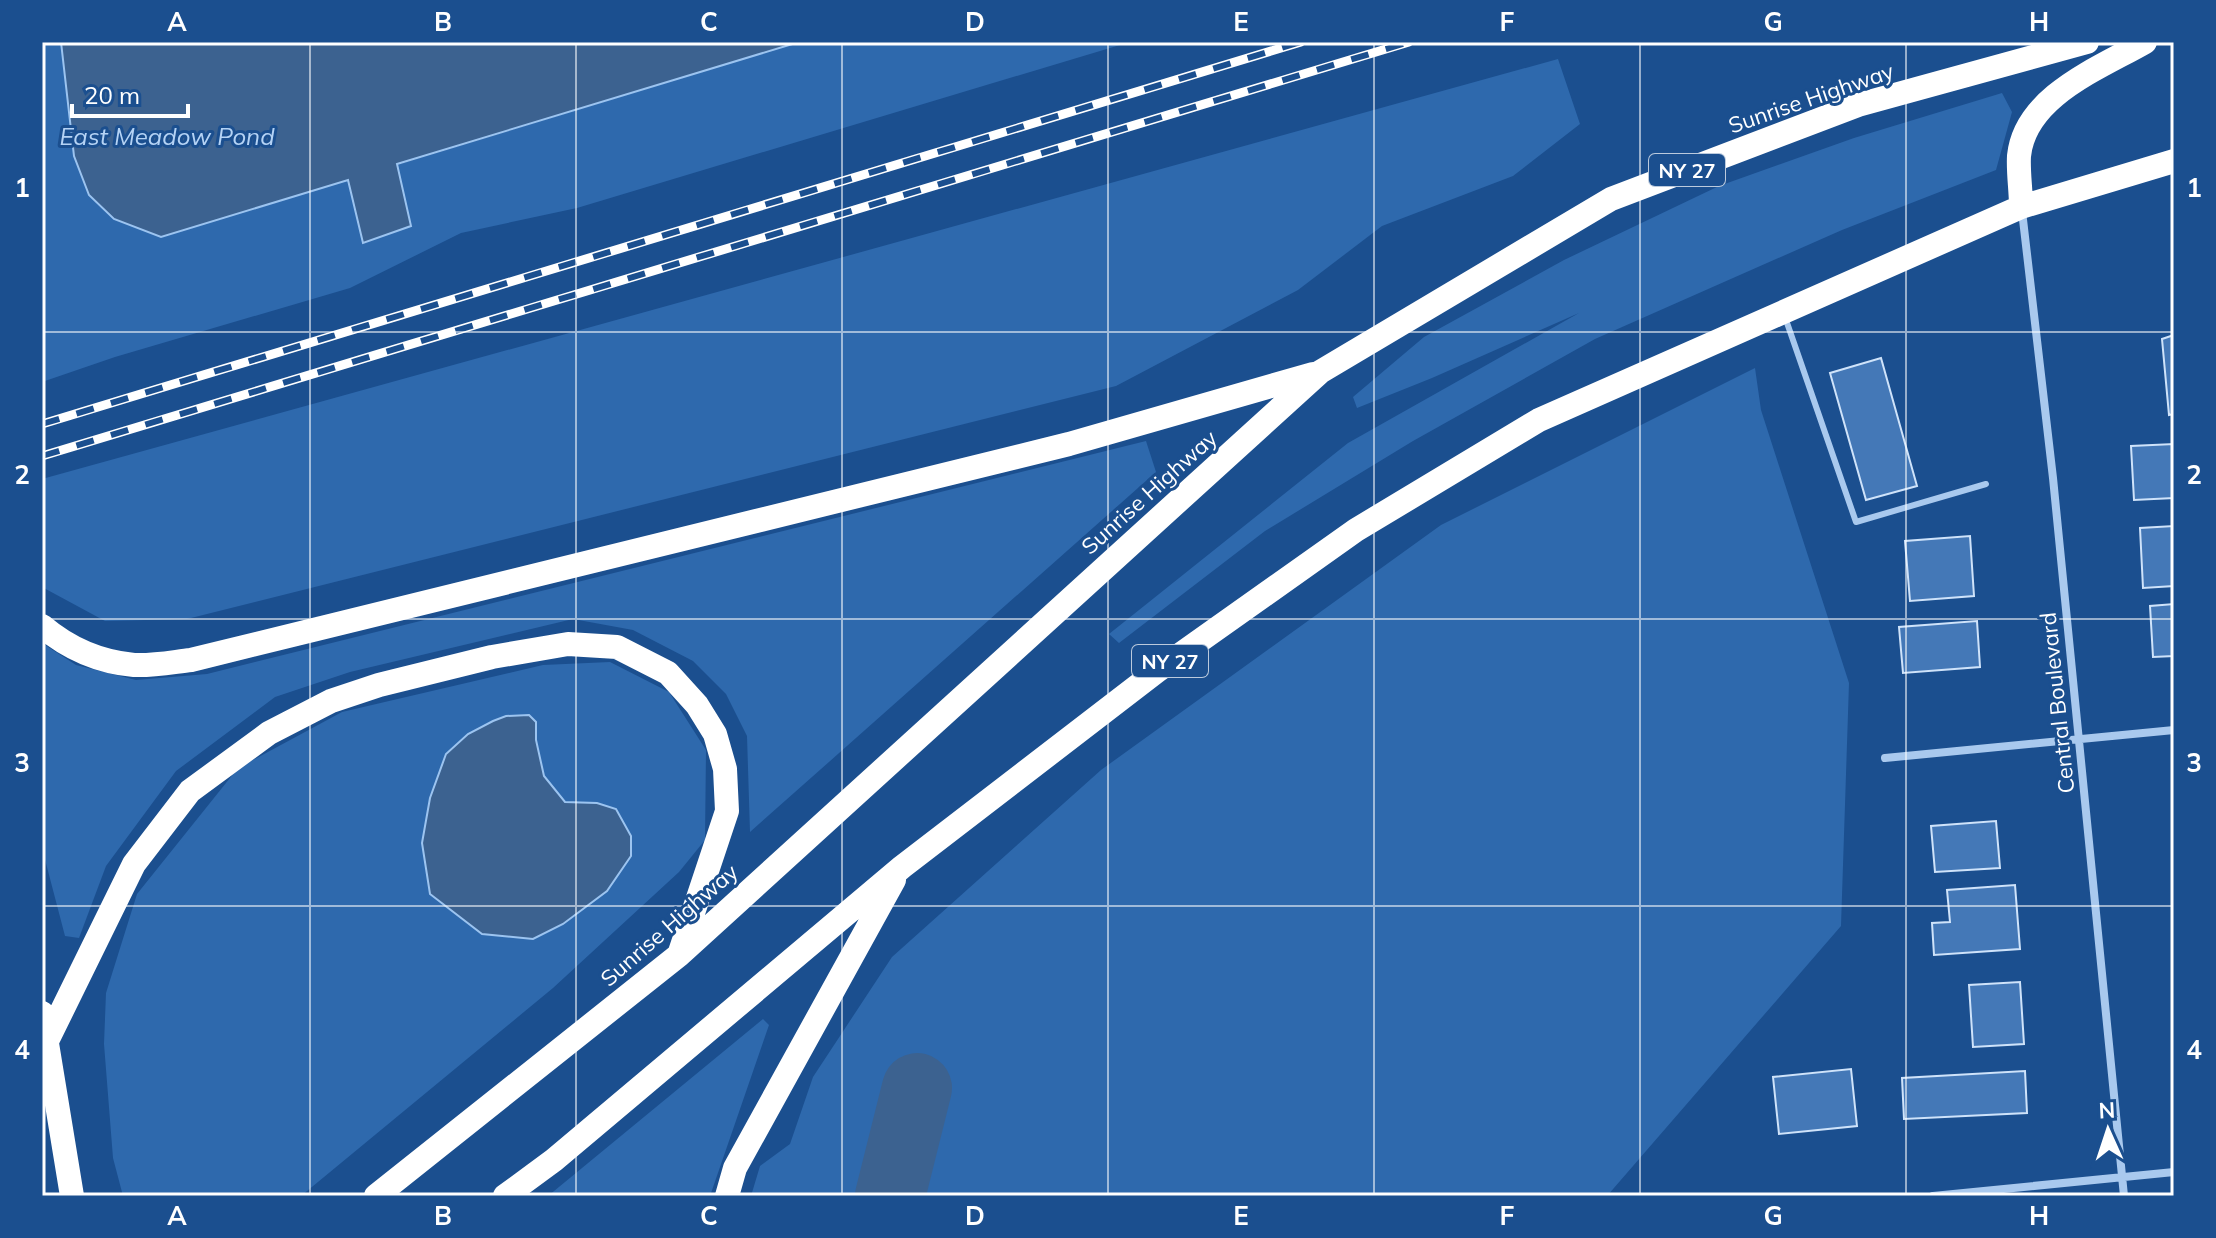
<svg xmlns="http://www.w3.org/2000/svg" width="2216" height="1238" font-family="Mulish,sans-serif">
	<rect width="100%" height="100%" fill="#1b4f8f"/>
	<path fill="#2e69ad" d="M42,42H61L74,157L162,237L349,180L364,243L411,226L397,165L799,42H1130L577,208L461,233L350,288L115,357L42,382Z
		M1558,59L1580,124L1513,176L1382,226L1298,290L1116,386L187,619L105,621L42,587V479Z
		M2002,93L2012,112L1996,170L1842,230L1595,339L1413,441L1265,531L1119,643L1109,634L1348,443L1579,313L1432,378L1357,408L1353,397L1424,337L1564,260L1719,186L1854,138Z
		M1755,368L1761,410L1849,683L1841,926L1607,1196H751L760,1166L790,1144L813,1077L892,957L1101,770L1441,525Z
		M1146,441L1156,472L750,832L747,736L726,694L693,661L633,630L573,619L350,672L275,697L176,771L106,866L79,938L65,936L42,848V643L76,665L136,680L207,674Z
		M610,662L669,692L706,750L705,840L679,872L553,988L301,1196H123L113,1158L104,1044L106,993L137,894L238,768L342,712L543,665Z
		M763,1019L769,1025L710,1196H548Z"/>
	<path fill="#3c6290" stroke="#9cc4f0" stroke-width="2" d="M61,42H799L397,164L411,226L363,243L348,180L161,237L114,219L89,195L74,156Z
		M529,715L536,722V740L544,776L565,802L597,803L616,809L631,836V856L607,891L563,924L533,939L482,934L430,894L422,843L430,798L446,754L468,734L493,721L506,716Z"/>
	<g fill="none" stroke-linecap="round" stroke-linejoin="round">
		<path stroke="#3c6290" stroke-width="70" d="M890,1196L917,1088"/>
	</g>
	<path fill="#4478b7" stroke="#cfe3fa" stroke-width="2" d="M2174,335V414L2169,415L2162,339Z
		M1881,358L1917,486L1866,500L1830,373Z
		M2174,444V498L2134,500L2131,446Z
		M2174,526V586L2143,588L2140,528Z
		M1970,536L1974,596L1910,601L1905,541Z
		M2174,604V656L2153,657L2150,606Z
		M1977,621L1980,667L1903,673L1899,627Z
		M1996,821L2000,868L1935,872L1931,826Z
		M2015,885L2020,949L1934,955L1932,923L1950,922L1947,890Z
		M2020,982L2024,1044L1973,1047L1969,985Z
		M1851,1069L1857,1126L1779,1134L1773,1077Z
		M2025,1071L2027,1113L1904,1119L1902,1078Z"/>
	<g fill="none" stroke-linecap="round" stroke-linejoin="round">
		<path stroke="#a9c9ee" stroke-width="6" d="M1785,317L1856,522L1986,484"/>
		<path stroke="#a9c9ee" stroke-width="8" d="M2022,211L2053,478L2124,1196
			M1885,758L2174,730
			M1933,1196L2174,1172"/>
		<path stroke="#fff" stroke-width="24" d="M2021,207C2021,190 2018,172 2019,156C2025,96 2100,68 2145,42
			M42,626C68,648 100,662 134,665C153,666 173,662 191,660L1069,444L1313,374
			M42,1013L72,1196
			M48,1039L134,864L190,791L269,733L331,701L379,685L492,657L568,644L617,647L668,673L697,705L715,734L725,769L727,811L680,952
			M376,1196L679,955L1320,372L1611,199L1858,105L2087,42
			M505,1196L554,1160L902,867L1157,671L1356,530L1539,420L2021,207L2174,161
			M727,1196L735,1168L894,880"/>
		<g stroke="#fff" stroke-width="9">
			<path id="rail" d="M42,424L1301,42
				M42,456L1409,42"/>
		</g>
		<use href="#rail" stroke="#1b4f8f" stroke-width="6" stroke-dasharray="18" stroke-linecap="butt"/>
	</g>
	<path fill="none" stroke="#fff" stroke-width="2" stroke-opacity="0.55" d="M310,42V1196M576,42V1196M842,42V1196M1108,42V1196M1374,42V1196M1640,42V1196M1906,42V1196M42,332H2174M42,619H2174M42,906H2174"/>
	<g text-anchor="middle" dominant-baseline="central" stroke-width="6" stroke-linejoin="round" paint-order="stroke">
		<g fill="#1b4f8f" stroke="#bbcadd" stroke-width="2">
			<rect x="1649" y="154" width="76" height="32" rx="6"/>
			<rect x="1132" y="645" width="76" height="32" rx="6"/>
		</g>
		<g font-size="20" font-weight="bold" fill="#fff">
			<text x="1687" y="170">NY 27</text>
			<text x="1170" y="661">NY 27</text>
		</g>
		<g font-size="22" fill="#fff" stroke="#1b4f8f">
			<text transform="translate(1811 98) rotate(-19)">Sunrise Highway</text>
			<text transform="translate(1149 492) rotate(-42)">Sunrise Highway</text>
			<text transform="translate(2057 703) rotate(-96)">Central Boulevard</text>
			<text transform="translate(669 925) rotate(-41)">Sunrise Highway</text>
		</g>
		<g font-size="24" font-style="italic" fill="#b5d3f5" stroke="#1b4f8f">
			<text x="167" y="136">East Meadow Pond</text>
		</g>
	</g>
	<rect width="2216" height="1238" fill="none" stroke="#1b4f8f" stroke-width="88"/>
	<g transform="translate(2108 1130) rotate(357)" stroke="#1b4f8f" stroke-width="6" paint-order="stroke">
	<path d="M0-6L14 30L0 20L-14 30Z" fill="#ffffff"/>
	<text y="-12" font-size="22" font-weight="bold" text-anchor="middle" fill="#ffffff">N</text>
	</g>
	<path d="M72 104v12h116v-12" fill="none" stroke="#ffffff" stroke-width="4"/>
	<text x="84" y="104" font-size="24" fill="#ffffff" stroke="#1b4f8f" stroke-width="6" paint-order="stroke">20 m</text>
	<rect x="44" y="44" width="2128" height="1150" fill="none" stroke="#fff" stroke-width="3"/>
	<g font-size="26" text-anchor="middle" font-weight="bold" fill="#fff">
		<text x="177" y="31">A</text>
		<text x="443" y="31">B</text>
		<text x="709" y="31">C</text>
		<text x="975" y="31">D</text>
		<text x="1241" y="31">E</text>
		<text x="1507" y="31">F</text>
		<text x="1773" y="31">G</text>
		<text x="2039" y="31">H</text>
		<text x="22" y="197">1</text>
		<text x="2194" y="197">1</text>
		<text x="22" y="484">2</text>
		<text x="2194" y="484">2</text>
		<text x="22" y="772">3</text>
		<text x="2194" y="772">3</text>
		<text x="22" y="1059">4</text>
		<text x="2194" y="1059">4</text>
		<text x="177" y="1225">A</text>
		<text x="443" y="1225">B</text>
		<text x="709" y="1225">C</text>
		<text x="975" y="1225">D</text>
		<text x="1241" y="1225">E</text>
		<text x="1507" y="1225">F</text>
		<text x="1773" y="1225">G</text>
		<text x="2039" y="1225">H</text>
	</g>
</svg>
